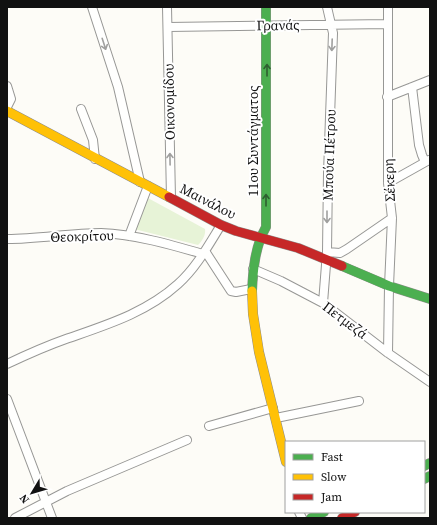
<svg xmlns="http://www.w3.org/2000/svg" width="437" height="525" font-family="'Source Serif 4',serif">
	<rect width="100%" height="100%" fill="#fdfcf7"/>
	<path fill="#e7f3d7" d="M146,197L205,229C206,235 202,241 198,245L134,229Z"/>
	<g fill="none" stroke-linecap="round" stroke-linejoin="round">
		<g stroke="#979795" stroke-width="10">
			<path id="street" d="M92,7L118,87L140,182
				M167,7L171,198
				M168,27L388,24
				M7,86L11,99L7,107
				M412,87L419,145L422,155L425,162
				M387,97L430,80
				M81,109L93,140L95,159
				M388,183L429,160
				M129,236L148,186
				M7,239C39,239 70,233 101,233C134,234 172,245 203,254
				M205,251L231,291L236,292L251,289
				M327,252L340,253L347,249L392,218
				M253,269L281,281L323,303L388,353L430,382
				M323,303L327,252L328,173L333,33L327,7
				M388,353L389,286L392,218L388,183V7
				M7,364C26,355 46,346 66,339C106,325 146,313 178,284C196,268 208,246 221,225
				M7,399L52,518
				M276,418L359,401
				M209,426L273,408
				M299,512L302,518
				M15,518L67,491L187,440"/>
		</g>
		<g stroke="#8e8d8b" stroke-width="10">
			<path id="fast" d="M342,266L389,286L430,299
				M252,291C253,270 255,246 266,227V7
				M424,466L430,463
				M424,479L430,476
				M311,518L324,512"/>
		</g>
		<g stroke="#8e8d8b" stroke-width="10">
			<path id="slow" d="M7,111L169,197
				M252,291L253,314L259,352L286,462"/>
		</g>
		<g stroke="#8e8d8b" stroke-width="10">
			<path id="jam" d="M169,197L221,225L236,231L298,248L342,266
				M342,518L355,512"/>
		</g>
		<use href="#street" stroke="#fffffe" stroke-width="8"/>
		<use href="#fast" stroke="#4caf50" stroke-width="9"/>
		<use href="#slow" stroke="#ffc107" stroke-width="9"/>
		<use href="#jam" stroke="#c62828" stroke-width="9"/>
	</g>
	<defs><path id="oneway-shaft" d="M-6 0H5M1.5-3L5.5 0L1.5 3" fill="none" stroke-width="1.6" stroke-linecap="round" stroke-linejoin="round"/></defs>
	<g stroke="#a0a09f">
		<use href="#oneway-shaft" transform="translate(104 44) rotate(72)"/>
		<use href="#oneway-shaft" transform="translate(332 45) rotate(92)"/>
		<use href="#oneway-shaft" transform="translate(170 159) rotate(-91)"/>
		<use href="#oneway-shaft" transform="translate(327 217) rotate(90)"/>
	</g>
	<g stroke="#2e6030">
		<use href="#oneway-shaft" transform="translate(267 70) rotate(-90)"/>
		<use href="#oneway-shaft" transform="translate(266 200) rotate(-90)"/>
	</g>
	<g text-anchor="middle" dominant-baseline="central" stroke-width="4" stroke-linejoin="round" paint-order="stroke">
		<g font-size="14" fill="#111" stroke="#fff">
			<text transform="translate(278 25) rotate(-1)">Γρανάς</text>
			<text transform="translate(169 102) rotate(-91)">Οικονομίδου</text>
			<text transform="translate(253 141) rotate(-90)">11ου Συντάγματος</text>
			<text transform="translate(329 155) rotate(-88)">Μπούα Πέτρου</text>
			<text transform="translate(389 180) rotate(-93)">Σέκερη</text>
			<text transform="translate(208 201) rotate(27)">Μαινάλου</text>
			<text transform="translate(82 236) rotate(-2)">Θεοκρίτου</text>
			<text transform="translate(345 320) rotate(37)">Πετμεζά</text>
		</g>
	</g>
	<rect width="437" height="525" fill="none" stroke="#111111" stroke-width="16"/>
	<rect x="285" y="441" width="140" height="72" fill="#ffffff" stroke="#a0a0a0"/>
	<rect x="293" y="454" width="20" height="6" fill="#4caf50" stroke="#a0a0a0"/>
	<text x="321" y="461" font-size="12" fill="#111111">Fast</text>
	<rect x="293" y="474" width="20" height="6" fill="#ffc107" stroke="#a0a0a0"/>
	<text x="321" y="481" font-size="12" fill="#111111">Slow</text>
	<rect x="293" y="494" width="20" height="6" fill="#c62828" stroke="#a0a0a0"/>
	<text x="321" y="501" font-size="12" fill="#111111">Jam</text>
	<g transform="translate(32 493) rotate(232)" stroke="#ffffff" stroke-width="3" paint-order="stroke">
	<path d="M0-3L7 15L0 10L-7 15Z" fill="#111111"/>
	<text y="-6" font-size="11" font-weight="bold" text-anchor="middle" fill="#111111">N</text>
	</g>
</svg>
